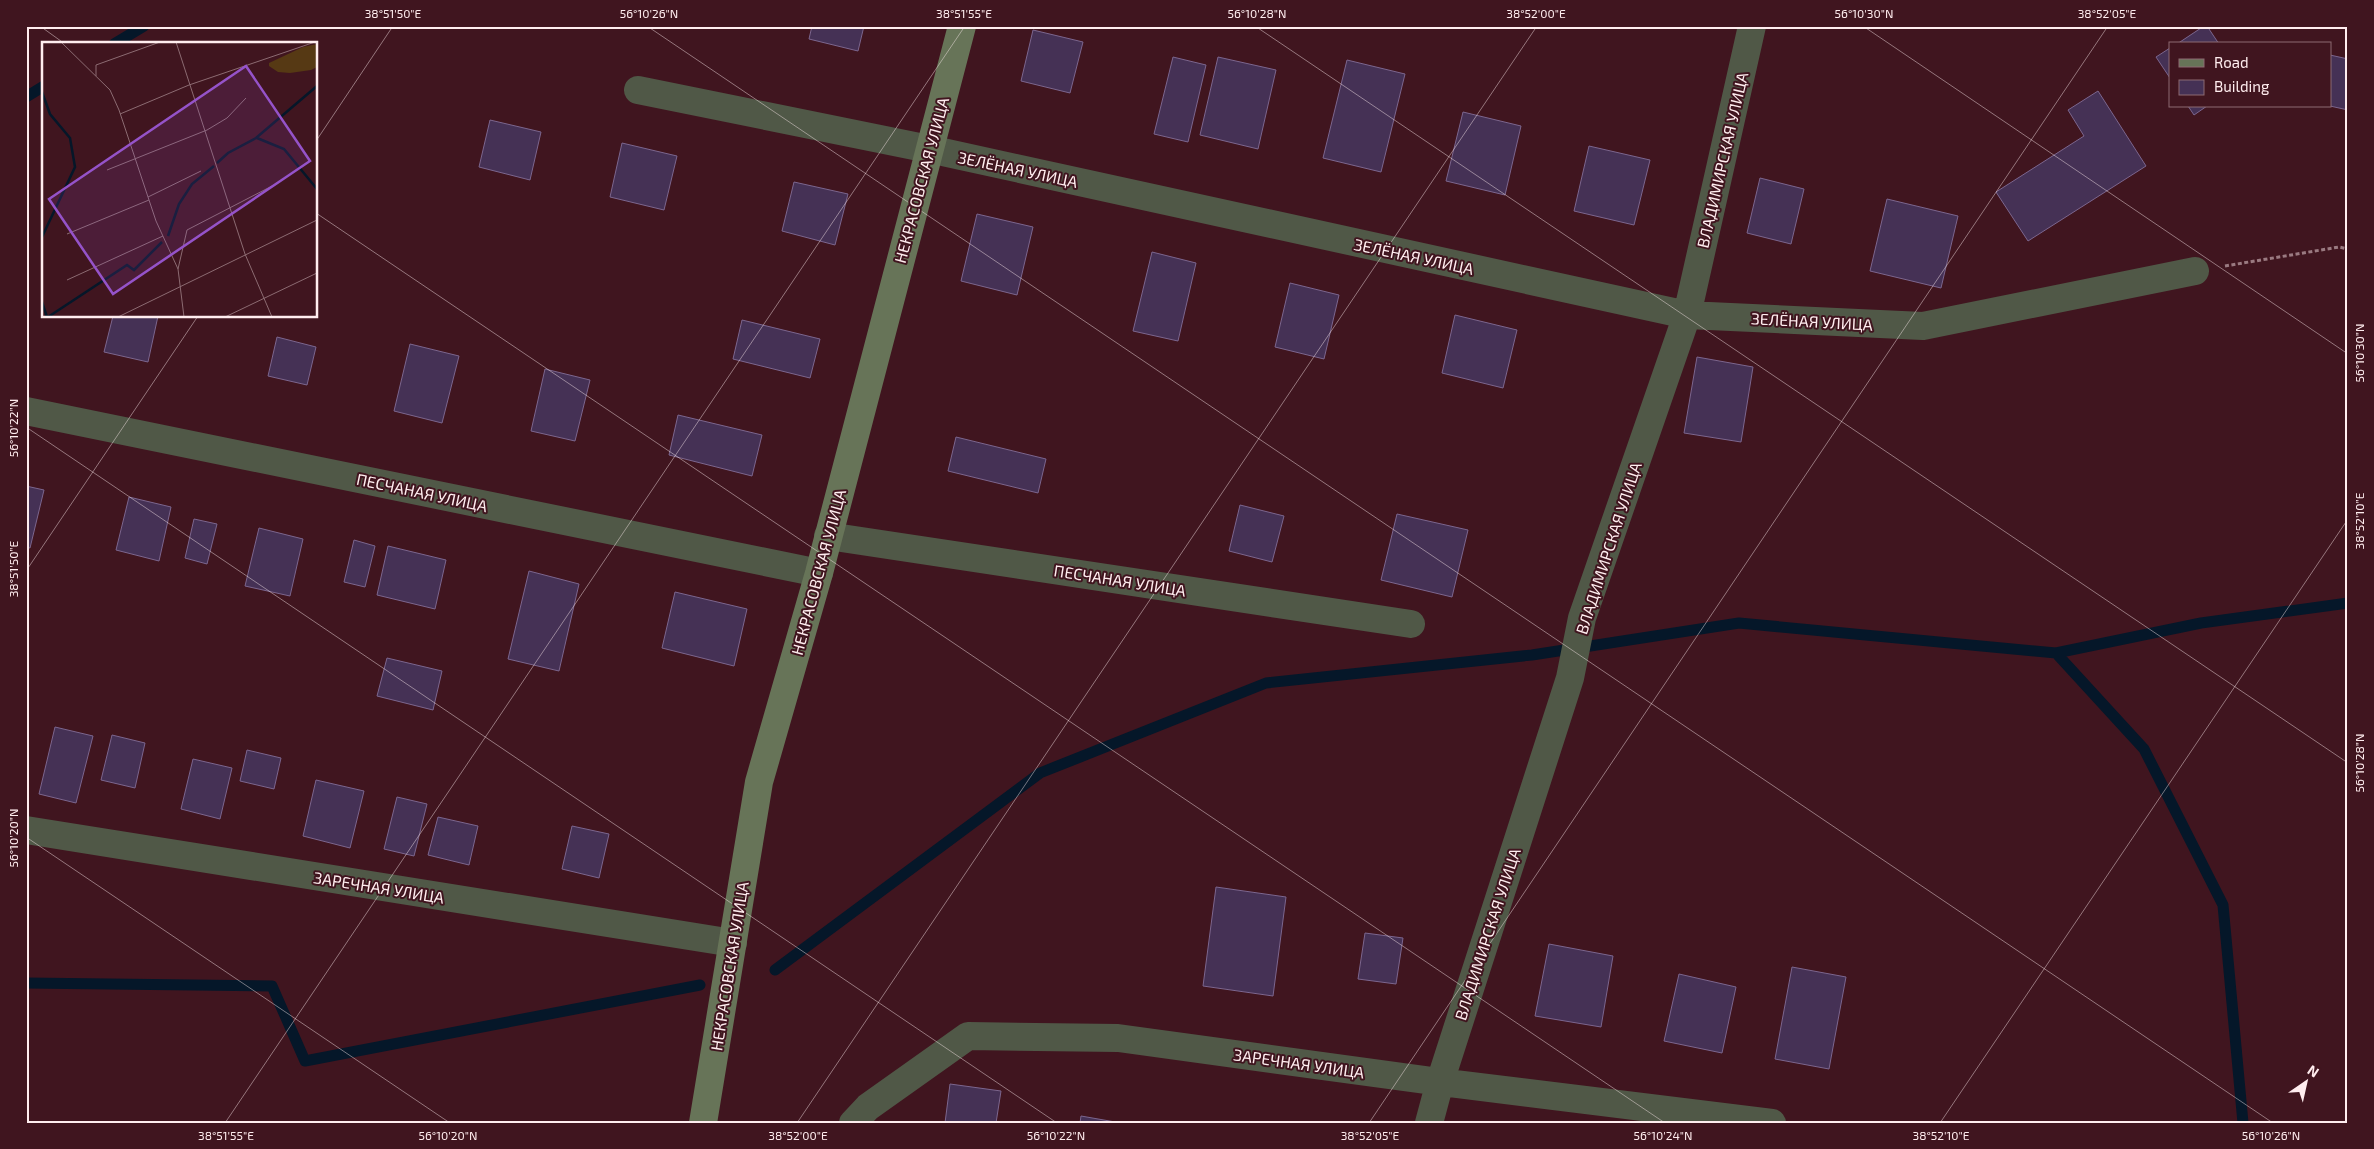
<svg xmlns="http://www.w3.org/2000/svg" width="2374" height="1149" font-family="'Exo 2',sans-serif">
	<rect width="100%" height="100%" fill="#40151f"/>
	<g fill="none" stroke-linecap="round" stroke-linejoin="round">
		<path stroke="#051729" stroke-width="11" d="M114,44L144,26
			M26,97L44,86
			M2056,653L2144,749L2223,905L2243,1123
			M775,970L1040,773L1266,683L1532,655L1739,623L2056,653L2201,623L2348,603
			M26,983L272,986L305,1061L700,985"/>
	</g>
	<path fill="#453155" stroke="#7c668e" d="M812,26H864L858,51L809,39Z
		M2204,26H2207L2219,44H2177Z
		M1033,30L1083,42L1070,93L1021,81Z
		M2170,48V78L2156,57Z
		M2330,55L2348,59V110L2330,106Z
		M1173,57L1206,65L1188,142L1154,134Z
		M1218,57L1276,70L1258,149L1200,135Z
		M1347,60L1405,74L1381,172L1323,158Z
		M2098,91L2146,166L2028,241L1996,192L2084,136L2068,110Z
		M2188,106H2207L2194,115Z
		M1463,112L1521,126L1505,195L1446,181Z
		M490,120L541,132L530,180L479,167Z
		M622,143L677,156L664,210L610,197Z
		M1589,146L1650,160L1634,225L1574,211Z
		M1760,178L1804,189L1791,244L1747,233Z
		M794,182L848,194L835,245L782,231Z
		M1887,199L1958,216L1941,288L1870,271Z
		M977,214L1033,227L1017,295L961,281Z
		M1152,252L1196,263L1178,341L1133,331Z
		M1290,283L1339,295L1324,359L1275,347Z
		M1455,315L1517,330L1503,388L1442,373Z
		M113,316H158L148,362L104,352Z
		M742,320L820,339L810,378L733,359Z
		M277,337L316,347L307,385L268,376Z
		M410,344L459,356L442,423L394,411Z
		M1697,357L1753,367L1741,442L1684,433Z
		M545,369L590,380L575,441L531,431Z
		M678,415L762,435L752,476L669,455Z
		M956,437L1046,459L1038,493L948,471Z
		M26,486L44,490L30,548L26,547Z
		M129,497L171,507L159,561L116,550Z
		M1240,505L1284,516L1272,562L1229,551Z
		M1397,514L1468,530L1452,597L1381,580Z
		M194,519L217,524L207,564L185,558Z
		M259,528L303,539L290,596L245,586Z
		M354,540L375,546L365,587L344,582Z
		M388,546L446,560L435,609L377,595Z
		M529,571L579,584L559,671L508,659Z
		M675,592L747,609L734,666L662,648Z
		M387,658L442,671L433,710L377,696Z
		M55,727L93,736L76,803L39,794Z
		M112,735L145,743L135,788L101,780Z
		M247,750L281,758L274,789L240,781Z
		M193,759L232,768L220,819L181,809Z
		M316,780L364,791L350,848L303,836Z
		M397,797L427,804L414,856L384,849Z
		M438,817L478,826L469,865L428,855Z
		M572,826L609,834L599,878L562,869Z
		M1216,887L1286,897L1273,996L1203,986Z
		M1365,933L1403,938L1396,984L1358,979Z
		M1549,944L1613,956L1601,1027L1535,1016Z
		M1792,967L1846,977L1829,1069L1775,1059Z
		M1679,974L1736,987L1722,1053L1664,1041Z
		M950,1084L1001,1091L996,1123H945Z
		M1081,1116L1121,1123H1080Z"/>
	<g fill="none" stroke-linecap="round" stroke-linejoin="round">
		<path stroke="#9a7a81" stroke-width="3" stroke-dasharray="4 2.5" stroke-linecap="butt" d="M2225,266L2339,247L2348,249"/>
		<path stroke="#505847" stroke-width="28" d="M638,90L929,149L1687,315L1923,326L2195,271
			M26,411L819,573
			M828,536L1411,624
			M26,830L733,943
			M853,1123L868,1107L968,1036L1118,1038L1440,1082L1772,1123
			M1429,1123L1440,1082L1570,678L1582,618L1687,315L1752,26"/>
		<path stroke="#677458" stroke-width="28" d="M703,1123L759,782L819,573L962,26"/>
	</g>
	<path fill="none" stroke="#ffedef" stroke-width="1" stroke-opacity="0.45" d="M40,26L65,44M647,26L2273,1123M1255,26L2348,763M1863,26L2348,354M316,141L393,26M316,213L1665,1123M26,427L1057,1123M26,571L198,316M26,837L450,1123M225,1123L965,26M797,1123L1537,26M1369,1123L2108,26M1940,1123L2348,519"/>
	<g text-anchor="middle" dominant-baseline="central" stroke-width="4" stroke-linejoin="round" paint-order="stroke">
		<g font-size="16" fill="#ffedef" stroke="#40151f">
			<text transform="translate(1722 160) rotate(-77)">ВЛАДИМИРСКАЯ УЛИЦА</text>
			<text transform="translate(1018 169) rotate(12)">ЗЕЛЁНАЯ УЛИЦА</text>
			<text transform="translate(921 180) rotate(-75)">НЕКРАСОВСКАЯ УЛИЦА</text>
			<text transform="translate(1414 256) rotate(12)">ЗЕЛЁНАЯ УЛИЦА</text>
			<text transform="translate(1812 321) rotate(3)">ЗЕЛЁНАЯ УЛИЦА</text>
			<text transform="translate(422 492) rotate(12)">ПЕСЧАНАЯ УЛИЦА</text>
			<text transform="translate(1608 548) rotate(-72)">ВЛАДИМИРСКАЯ УЛИЦА</text>
			<text transform="translate(818 572) rotate(-75)">НЕКРАСОВСКАЯ УЛИЦА</text>
			<text transform="translate(1120 580) rotate(9)">ПЕСЧАНАЯ УЛИЦА</text>
			<text transform="translate(379 887) rotate(9)">ЗАРЕЧНАЯ УЛИЦА</text>
			<text transform="translate(1487 934) rotate(-72)">ВЛАДИМИРСКАЯ УЛИЦА</text>
			<text transform="translate(729 966) rotate(-81)">НЕКРАСОВСКАЯ УЛИЦА</text>
			<text transform="translate(1299 1063) rotate(8)">ЗАРЕЧНАЯ УЛИЦА</text>
		</g>
	</g>
	<g transform="translate(42 42)">
		<rect width="275" height="275" fill="#40151f"/>
		<path d="M275,2V25L269,28L248,31L236,30L227,24V21L261,5Z" fill="#563914"/>
		<path fill="none" stroke="#051729" stroke-width="2.5" d="M0,50L8,72L28,96L33,125L0,195M215,96L242,107L275,147M175,121L186,111L214,96L275,44M126,194L137,162L150,142L172,124M0,260L5,275M6,275L85,223L92,228L120,200"/>
		<path fill="none" stroke="#8c6b72" stroke-width="1" d="M19,0L68,48L77,68L114,179L136,227L142,275M134,0L203,212L230,275M54,34V23L118,0M78,72L147,43L273,0M65,128L165,88L185,76L204,56M106,155L159,129M25,192L107,158M136,227L145,188L230,144M25,238L121,194M76,275L275,178M183,275L275,231"/>
		<path fill="#9553c9" fill-opacity="0.15" stroke="#9553c9" stroke-width="2.5" d="M204,24L268,119L71,252L7,157Z"/>
		<rect width="275" height="275" fill="none" stroke="#ffedef" stroke-width="2.5"/>
	</g>
	<rect width="2374" height="1149" fill="none" stroke="#40151f" stroke-width="55"/>
	<rect x="2169" y="42" width="162" height="65" fill="#40151f" stroke="#8c6b72"/>
	<rect x="2179" y="59" width="25" height="8" fill="#677458" stroke="#8c6b72"/>
	<text x="2214" y="68" font-size="15" fill="#ffedef">Road</text>
	<rect x="2179" y="80" width="25" height="15" fill="#453155" stroke="#8c6b72"/>
	<text x="2214" y="92" font-size="15" fill="#ffedef">Building</text>
	<g transform="translate(2306 1082) rotate(34)" stroke="#40151f" stroke-width="4" paint-order="stroke">
	<path d="M0-4L9 19L0 12L-9 19Z" fill="#ffedef"/>
	<text y="-8" font-size="14" font-weight="bold" text-anchor="middle" fill="#ffedef">N</text>
	</g>
	<rect x="28" y="28" width="2318" height="1094" fill="none" stroke="#ffedef" stroke-width="2"/>
	<g font-size="12" text-anchor="middle" fill="#ffedef">
		<text x="393" y="18">38°51'50"E</text>
		<text x="649" y="18">56°10'26"N</text>
		<text x="964" y="18">38°51'55"E</text>
		<text x="1257" y="18">56°10'28"N</text>
		<text x="1536" y="18">38°52'00"E</text>
		<text x="1864" y="18">56°10'30"N</text>
		<text x="2107" y="18">38°52'05"E</text>
		<text transform="translate(2360 353) rotate(-90)" y="4">56°10'30"N</text>
		<text transform="translate(14 428) rotate(-90)" y="4">56°10'22"N</text>
		<text transform="translate(2360 521) rotate(-90)" y="4">38°52'10"E</text>
		<text transform="translate(14 569) rotate(-90)" y="4">38°51'50"E</text>
		<text transform="translate(2360 763) rotate(-90)" y="4">56°10'28"N</text>
		<text transform="translate(14 838) rotate(-90)" y="4">56°10'20"N</text>
		<text x="226" y="1140">38°51'55"E</text>
		<text x="448" y="1140">56°10'20"N</text>
		<text x="798" y="1140">38°52'00"E</text>
		<text x="1056" y="1140">56°10'22"N</text>
		<text x="1370" y="1140">38°52'05"E</text>
		<text x="1663" y="1140">56°10'24"N</text>
		<text x="1941" y="1140">38°52'10"E</text>
		<text x="2271" y="1140">56°10'26"N</text>
	</g>
</svg>
